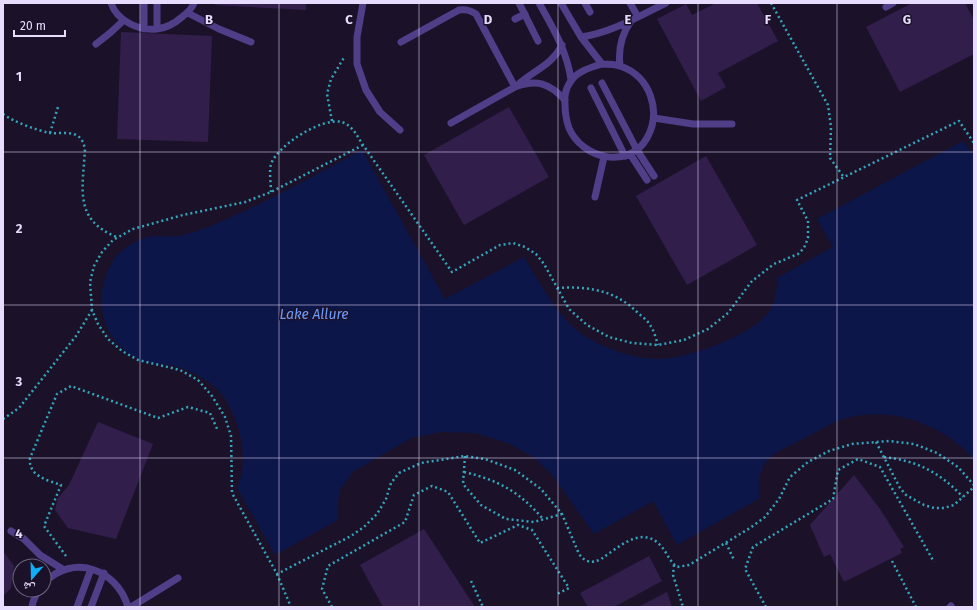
<svg xmlns="http://www.w3.org/2000/svg" width="977" height="610" font-family="'Fira Sans','Noto Naskh Arabic',sans-serif">
	<rect width="100%" height="100%" fill="#1b122a"/>
	<path fill="#0d1648" d="M963,141L974,155V459C942,424 891,405 844,419C830,423 816,433 803,439C772,455 755,458 760,498L677,545L653,501L594,534L553,476L535,458L510,444L475,433L441,432L411,438L353,472L340,490L337,505L338,520L275,555L237,488C239,482 241,477 242,471C246,446 237,416 223,396C213,382 196,374 181,368C166,363 147,365 134,357C104,339 94,304 107,273C111,264 115,256 122,251C131,243 143,237 155,236C163,236 171,237 179,236C189,234 198,230 208,227C261,206 311,177 362,150L445,299L524,257C539,282 560,321 585,336C606,349 631,358 656,359C685,360 755,335 770,310C776,300 777,290 777,278L833,247L817,219Z"/>
	<path fill="#311e4b" d="M215,3H306V10L215,5Z
		M716,3H757L778,41L718,73L726,87L701,101L657,19L686,4L692,15Z
		M912,3H965L974,20V54L900,92L866,27Z
		M121,32L212,36L208,142L117,139Z
		M509,107L549,177L464,225L424,155Z
		M706,156L757,245L687,285L636,196Z
		M98,422L153,444L116,539L68,528L55,510L58,498L69,485Z
		M854,475L880,509L904,547L900,549L902,553L844,582L830,554L824,557L810,525Z
		M424,529L475,607H383L360,565Z
		M3,551L14,566L11,588L3,596Z
		M649,556L662,581L614,607H588L580,593Z
		M667,592L672,607H638Z"/>
	<g fill="none" stroke-linecap="round" stroke-linejoin="round">
		<path stroke="#34a5ba" stroke-width="2.5" stroke-dasharray="2 3" stroke-linecap="butt" d="M771,3L828,105L831,127L830,158L843,176
			M3,114C14,122 36,130 50,133C58,134 70,131 78,136C82,139 84,144 85,149C83,188 73,220 117,237
			M332,121L327,94L331,79L345,56
			M50,133L58,107
			M363,145L271,192L245,202L183,215L133,229L113,240L102,252L94,266L90,282L92,310L98,324L108,339L122,351L138,360L180,370L198,380L212,396L225,417L231,436L232,493L277,574L351,536L364,527L377,514L386,499L391,483L399,473L421,463L465,456L485,459L515,470L541,489L562,514L579,554C585,562 591,564 601,559C618,548 641,525 660,545C667,552 669,561 677,567L689,565L750,528L765,517L779,499L790,477L808,462L829,451L852,444L889,441L914,444L937,453L958,467L974,485
			M271,192C271,184 269,172 271,164C278,145 322,117 342,122C353,126 357,136 363,145L452,272L500,245L513,243L525,247L536,254L544,264L569,309L587,325L609,337L632,343L658,345L684,340L708,329L728,313L752,281L774,264L798,254L804,248L808,238V221L797,200L959,121L974,143
			M557,288C588,286 616,290 639,314C643,317 648,321 650,325C654,330 656,339 658,345
			M3,419L19,408L76,336L92,310
			M876,442L900,488L906,495L924,505L934,508H944L954,505L974,487
			M465,456L463,484L481,505L506,519L534,522L562,514
			M884,457C918,461 939,472 963,497
			M464,472C498,480 520,492 543,519
			M726,543L734,560
			M66,556L44,526L61,485C47,480 28,476 30,458L57,394L71,386L158,418L188,407L210,413L218,431
			M892,561L916,607
			M674,565L673,575L683,607
			M277,574L291,607
			M471,581L483,607
			M332,607L322,589L328,566L405,522L414,495L432,486L448,492L480,543L518,525L532,530L569,588L557,594
			M766,607L745,569L753,547L833,499L838,470L858,459L880,467L934,562"/>
		<path stroke="#513e88" stroke-width="7" d="M111,3C117,21 139,31 157,29C166,28 175,23 182,17C187,13 192,9 194,3
			M363,3L357,37V64L366,90L380,112L400,130
			M519,3L538,41
			M539,3C553,28 567,51 571,80
			M561,3L581,37L602,64C608,64 614,64 620,66C650,76 662,111 647,138C629,170 582,159 569,128C566,120 565,113 565,104C564,97 566,87 571,81C577,71 592,67 602,64
			M585,3L590,12
			M630,3L638,17
			M886,7L893,3
			M188,13L219,29L251,42
			M515,19L525,14
			M144,29V3
			M157,29V3
			M581,37C611,33 639,16 666,3
			M401,42L459,10C466,9 470,10 476,14L515,87
			M96,44L110,33L124,20
			M620,66C618,49 621,35 631,21
			M520,83C536,69 552,65 562,45
			M602,83L637,150L654,176
			M591,88L625,156
			M654,118L693,124H732
			M451,123L515,87C537,79 549,83 565,100
			M630,154L647,180
			M595,197L604,157
			M11,531L24,539L40,555L64,570
			M44,583C73,553 117,569 128,607
			M32,607L33,602L38,590
			M77,607L91,569
			M91,607L104,573
			M131,607L178,578
			M950,607L951,606"/>
	</g>
	<path fill="none" stroke="#e7dcfe" stroke-width="1" stroke-opacity="0.55" d="M140,3V607M279,3V607M419,3V607M558,3V607M698,3V607M837,3V607M3,152H974M3,305H974M3,458H974"/>
	<g text-anchor="middle" dominant-baseline="central" stroke-width="3" stroke-linejoin="round" paint-order="stroke">
		<g font-size="14" font-style="italic" fill="#6d9bfb" stroke="#1b122a">
			<text x="314" y="314">Lake Allure</text>
		</g>
	</g>
	<g font-size="13" text-anchor="middle" font-weight="bold" fill="#e7dcfe" stroke="#1b122a" stroke-width="3" stroke-linejoin="round" paint-order="stroke">
		<text x="209" y="24">B</text>
		<text x="349" y="24">C</text>
		<text x="488" y="24">D</text>
		<text x="628" y="24">E</text>
		<text x="768" y="24">F</text>
		<text x="907" y="24">G</text>
		<text x="19" y="81">1</text>
		<text x="19" y="233">2</text>
		<text x="19" y="386">3</text>
		<text x="19" y="538">4</text>
	</g>
	<rect width="977" height="610" fill="none" stroke="#e7dcfe" stroke-width="8"/>
	<g transform="translate(32 578) rotate(200)"><circle r="19" fill="#1b122a" stroke="#6d637f"/>
	<path d="M0-3L7 15L0 10L-7 15Z" fill="#0eaff8"/>
	<text y="-6" font-size="11" font-weight="bold" text-anchor="middle" fill="#e7dcfe">ش</text>
	</g>
	<path d="M14 30v6h51v-6" fill="none" stroke="#e7dcfe" stroke-width="2"/>
	<text x="20" y="30" font-size="12" fill="#e7dcfe" stroke="#1b122a" stroke-width="3" paint-order="stroke">20 m</text>
</svg>
